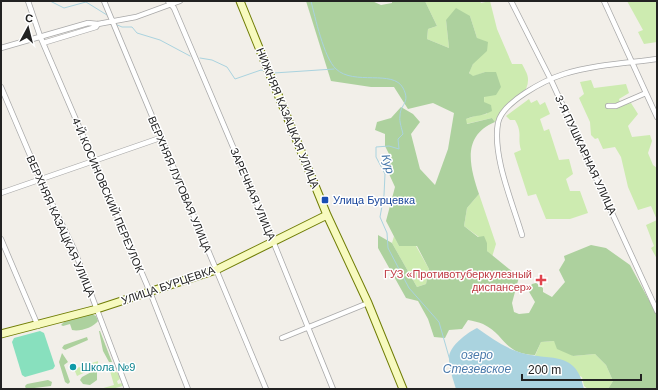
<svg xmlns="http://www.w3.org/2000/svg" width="658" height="390" font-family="Arial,sans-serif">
	<rect width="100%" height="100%" fill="#f2efe9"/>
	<path fill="#cdebb0" d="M425,1H480L481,3L490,1L497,29L512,64H522C524,68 528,74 528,79C529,98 504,108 495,122L492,118L466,124V119L478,115L487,114L484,102L485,72L472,77L469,72L473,64L477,38L470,16L446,20L449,48L427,39L428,29L437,26Z
		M627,1H656L657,42L644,44L638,32L643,30Z
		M591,80L594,88L626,84L629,93L619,99L621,105L631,103L638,114L628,126L632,137L650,135L652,141L648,153L653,165L657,168V259L651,248L654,246L646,225L657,220L651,206L638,210L628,187L621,157L615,147L603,149L598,138L595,139L591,135L590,122L579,98L584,94L580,82Z
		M529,99L531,103L537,100L540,105L545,102L550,114L540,119L544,131L549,129L559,160L569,159L573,174L566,179L570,191H580L588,213L570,219H546L536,194L528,196L514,153L521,150C517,137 523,134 515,120H510L506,116Z
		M479,194L496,244L492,257L487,251V243L464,226L467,208Z
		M394,236L399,246H416L429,269L426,284L417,287L392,243Z
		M554,341L573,356L595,354L606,365L613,381L608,389H588L584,386L582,377L535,356L541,342Z
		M98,361V366L77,376L74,369Z
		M103,365L118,373L120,379L117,381L118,384L122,383L123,386L112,389H100L114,385L110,371L102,367Z"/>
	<path fill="#add19e" d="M306,1H372L381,5L392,3V1H425L437,26L428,29L427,39L449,48L446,20L456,8L470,16L477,38L488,42L487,51L473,64L469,73L473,76L485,72H496L501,87L496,95L484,97V102L491,105L492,111C484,116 475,115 466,119L467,124L492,118L495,122C461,136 470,167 479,194L467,208L464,226L478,237L484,236L487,243V251L519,277L512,303L514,312L519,314L529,313L535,302L528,290L532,284L536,283L543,288V292L552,297L565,282L559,270L565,260L564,256L591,245L606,248L630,265L657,315V389H608L613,381L606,365L595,354L573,356L557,349L554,341L541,342L535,355C503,354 506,335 483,324C479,322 473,321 468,320L462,329L449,330L445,338L434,337L428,319L418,301L406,298L378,248V235L392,243L417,287L426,284L429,269L417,246H399L386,221L395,187L384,163L390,156L385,146V134L375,130L377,122L391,118L401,107L413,114L420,122L411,134L420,169L435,185L448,149L454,113L433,103L408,109L394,87H371L331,81Z
		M92,314L96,316L98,321C94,327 80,332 72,330L70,324L63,326L61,325L64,322Z
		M99,331H100L112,362H109L103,351Z
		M87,337L88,340L65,350L62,348L64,345Z
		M62,353L68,362L64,365L70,382L68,384L65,382L59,362Z
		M95,370L97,371V380L90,385L83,384L80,380L82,377Z
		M48,380L52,382L51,386L26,389L25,386L27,384Z"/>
	<path fill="#88e0be" d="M40,331L44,333L55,366L53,369L25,377L22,375L12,342L14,338Z"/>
	<path fill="#aad3df" d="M477,328C490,337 502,346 516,351C546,363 576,347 584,389H456C453,379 449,368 449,358C449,346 467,333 477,328Z"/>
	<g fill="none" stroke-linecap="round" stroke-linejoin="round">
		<path stroke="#aad3df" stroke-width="1" d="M50,1L64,8L86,2L107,15
			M311,1C315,17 324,58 336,69C354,86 393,69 403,88C411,103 400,104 400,116C399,122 402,129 403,134L398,139L399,149L389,146L376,147V157L385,174L384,195L380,217L387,233L388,248L409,288L439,322L451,364
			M115,24L122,27H132L137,33L160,40L190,56
			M200,58L212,60L227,67L235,79L261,70L265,71
			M274,73L334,69"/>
		<g stroke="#a9a9a9" stroke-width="6">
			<path id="street" d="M28,1L40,36L150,292L188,389
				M104,1L266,389
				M168,1L174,8L273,241L333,389
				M511,1L551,80L657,311
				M604,1L657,117
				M43,43L96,27L98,24
				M1,48L88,23L98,24L136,17L180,1
				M1,87L41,181L74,249L127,389
				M608,106H616L646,93
				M1,193L160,138
				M522,235C513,204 492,156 498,123C502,102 545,80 564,74C593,65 627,63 657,59
				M1,239L38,326
				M282,338L368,303"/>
		</g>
		<g stroke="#707d05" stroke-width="9">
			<path id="secondary" d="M240,1L327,215L368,303L403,389
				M1,334L97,309L216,270L327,215"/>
		</g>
		<use href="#street" stroke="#fff" stroke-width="4.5"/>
		<use href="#secondary" stroke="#f7fabf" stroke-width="7"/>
	</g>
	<rect fill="#1a4fb4" stroke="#fff" stroke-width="1.5" x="321" y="196" width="8" height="8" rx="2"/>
	<path fill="#e0444e" stroke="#fff" stroke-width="1.5" d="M539 274h4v4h4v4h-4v4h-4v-4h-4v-4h4z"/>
	<circle fill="#0f9aa8" stroke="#fff" stroke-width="1.5" cx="73" cy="367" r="4"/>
	<g text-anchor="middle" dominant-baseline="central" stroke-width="3" stroke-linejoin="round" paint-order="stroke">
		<g font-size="11" fill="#222" stroke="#fff">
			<text transform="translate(288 118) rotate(68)">НИЖНЯЯ КАЗАЦКАЯ УЛИЦА</text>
			<text transform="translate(586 155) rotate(65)">3-Я ПУШКАРНАЯ УЛИЦА</text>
			<text transform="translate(180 184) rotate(67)">ВЕРХНЯЯ ЛУГОВАЯ УЛИЦА</text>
			<text transform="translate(253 194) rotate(67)">ЗАРЕЧНАЯ УЛИЦА</text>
			<text transform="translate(108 195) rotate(67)">4-Й КОСИНОВСКИЙ ПЕРЕУЛОК</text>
			<text transform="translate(61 226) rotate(66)">ВЕРХНЯЯ КАЗАЦКАЯ УЛИЦА</text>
			<text transform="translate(168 285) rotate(-19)">УЛИЦА БУРЦЕВКА</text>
		</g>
		<g font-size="11" fill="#164399" stroke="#fff" text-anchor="start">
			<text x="333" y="200">Улица Бурцевка</text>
		</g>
		<g font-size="11" fill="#be3a42" stroke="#fff" text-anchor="end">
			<text x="532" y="274">ГУЗ «Противотуберкулезный<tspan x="532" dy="13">диспансер»</tspan></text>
		</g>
		<g font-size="11" fill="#0d838f" stroke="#fff" text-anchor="start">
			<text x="81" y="367">Школа №9</text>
		</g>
		<g font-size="12" font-style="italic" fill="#4a7aab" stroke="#fff">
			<text transform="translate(388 164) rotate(75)">Кур</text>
			<text x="477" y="355">озеро<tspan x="477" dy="14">Стезевское</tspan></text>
		</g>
	</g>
	<rect width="658" height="390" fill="none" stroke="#222222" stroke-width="4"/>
	<g transform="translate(28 28) rotate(7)" stroke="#ffffff" stroke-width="3" paint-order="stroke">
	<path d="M0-3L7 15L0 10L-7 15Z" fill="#222222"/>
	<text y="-6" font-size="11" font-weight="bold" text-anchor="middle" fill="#222222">С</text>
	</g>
	<path d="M522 374v6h119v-6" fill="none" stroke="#222222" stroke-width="2"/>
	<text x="528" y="374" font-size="12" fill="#222222" stroke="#ffffff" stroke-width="3" paint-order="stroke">200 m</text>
</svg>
